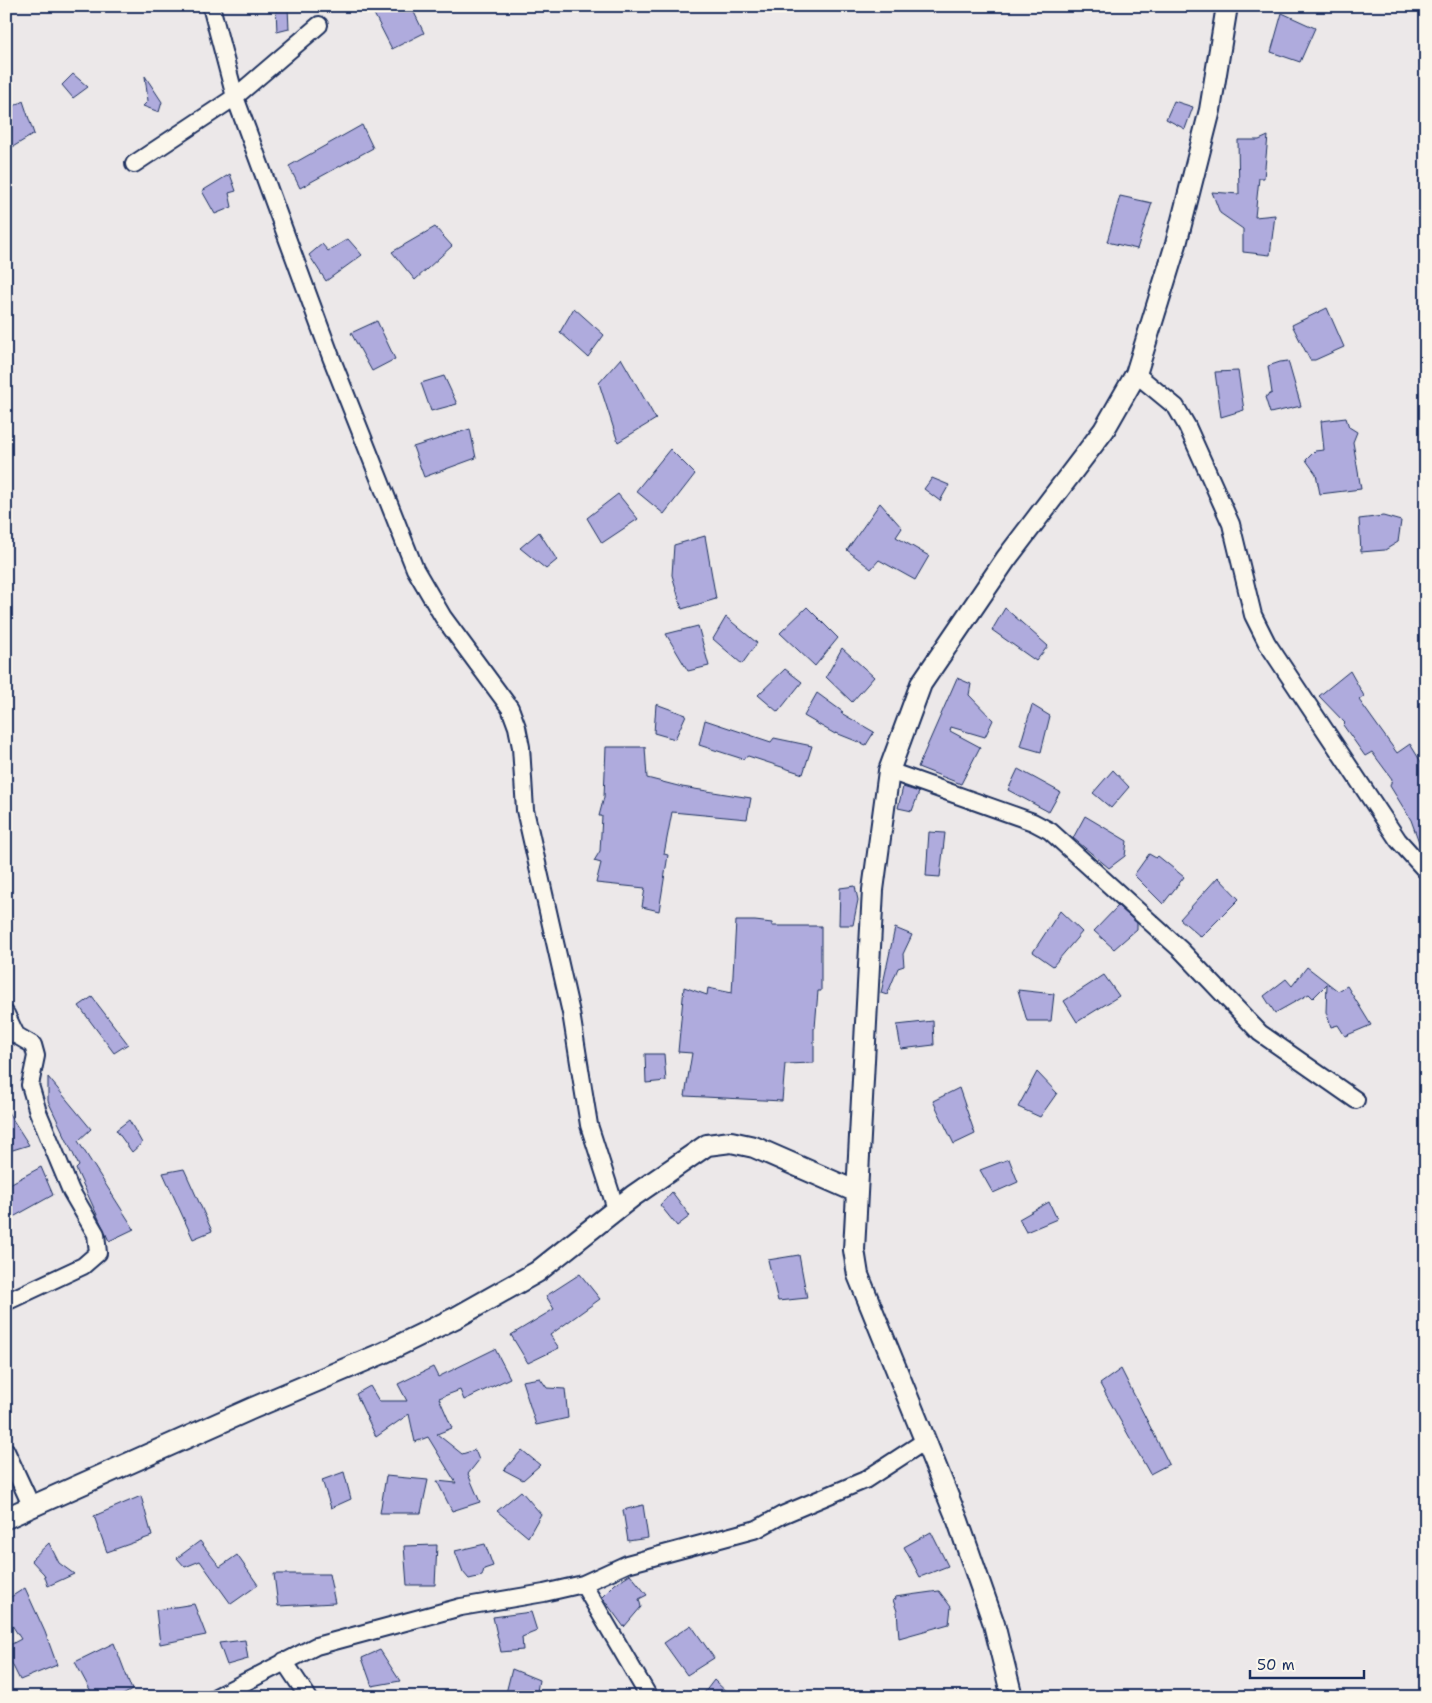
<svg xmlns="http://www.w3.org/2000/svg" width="1432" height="1703" font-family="'Shantell Sans',sans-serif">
	<rect width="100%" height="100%" fill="#ece8e9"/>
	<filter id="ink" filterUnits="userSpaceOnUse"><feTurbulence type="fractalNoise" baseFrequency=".02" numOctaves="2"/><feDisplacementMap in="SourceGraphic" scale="10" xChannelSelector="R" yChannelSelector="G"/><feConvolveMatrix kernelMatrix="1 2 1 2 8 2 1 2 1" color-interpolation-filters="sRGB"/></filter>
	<g filter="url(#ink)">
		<path fill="#afabdd" stroke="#1b2f5e" d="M370,6H411L424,33L392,49Z
			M288,8L289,29L277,32L276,9Z
			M1282,13L1315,28L1300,62L1271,52Z
			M73,74L88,87L73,98L62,85Z
			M145,76L162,102L159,112L143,106L148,101Z
			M23,101L34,134L6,151V111Z
			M1174,101L1193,107L1185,129L1166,119Z
			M362,125L373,148L300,188L289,166Z
			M1268,136L1264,178H1259L1255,217L1275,215L1270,255L1243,252V229L1220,213L1212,192L1239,194L1238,140H1259Z
			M230,174L236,191L229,193L232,207L215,214L202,191Z
			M1120,196L1152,203L1137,249L1107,242Z
			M435,227L452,246L415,280L392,252Z
			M348,239L362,255L326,281L309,255L322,244L328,251Z
			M574,308L604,335L588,357L560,332Z
			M1327,308L1344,347L1315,360H1310L1292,325Z
			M377,321L395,359L372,371L351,333Z
			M621,358L656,419L618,442L599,383Z
			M1288,361L1301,406L1270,413L1265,397L1272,393L1268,366L1280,362Z
			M1238,371L1244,410L1221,417L1215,372Z
			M444,376L457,404L431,411L421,383Z
			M1346,418L1349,427L1357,432L1353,442L1361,489L1320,494L1316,474L1306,460L1315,451L1324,450L1321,421Z
			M470,429L476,458L424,477L413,447Z
			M670,449L695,474L664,514L636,491Z
			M932,478L949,485L940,501L924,489Z
			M618,494L638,519L602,543L587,518Z
			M880,503L902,528L896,537L929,556L915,580L879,560L871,569L847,550Z
			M1383,516L1401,521L1398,542L1385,550L1361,552L1359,519Z
			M539,532L557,560L546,569L520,548Z
			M705,536L716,599L682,609L672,575L674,545Z
			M807,607L838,638L815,666L780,633Z
			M1005,608L1048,646L1036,661L992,630Z
			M726,617L757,643L742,664L713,639Z
			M698,626L709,666L688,671L666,634Z
			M842,648L874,677L852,702L826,677Z
			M785,669L802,682L778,712L758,695Z
			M1350,671L1364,696L1359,700L1397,753L1410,744L1426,770V856L1423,853L1411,820L1390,786L1392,779L1372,752L1365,756L1343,725L1345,723L1319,696Z
			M957,678L971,684L969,695L993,720L985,737L951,727L950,731L980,747L961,784L918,767Z
			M817,693L843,712L841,713L874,732L866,745L836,733L835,734L804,716Z
			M656,704L686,715L675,739L654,733Z
			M1032,705L1050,716L1041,752L1020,746Z
			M705,720L771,742L774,738L812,746L803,774L748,756L743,759L699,745Z
			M606,747H645L647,778L682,787L751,798L747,819L672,812L664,854L668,855L659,911L642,907L645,888L596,883L601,863L594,861L600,851L602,816H599L604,797Z
			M1018,769L1060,792L1049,812L1008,790Z
			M1113,770L1129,787L1111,808L1093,793Z
			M903,787L919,792L912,811L898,808Z
			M1085,816L1127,841L1125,856L1109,868L1073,838Z
			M929,832L945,833L940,877L926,876Z
			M1149,854L1156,858L1158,856L1184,877L1163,904L1134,875Z
			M1218,877L1239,899L1201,937L1180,919Z
			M855,886L858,900L853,925H839L840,888Z
			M1118,906L1137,923V929L1114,949L1094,931Z
			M1060,911L1082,932L1053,966L1033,952Z
			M736,921H755L772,923V926H821V991H818L815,1028H814V1063L785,1064L782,1101L685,1096L692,1053L678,1052L684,987L707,995L708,988L732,993Z
			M895,928L912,935L903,954L904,966L898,968L887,995L881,993Z
			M1307,967L1338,991L1347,986L1371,1025L1345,1036L1338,1025L1331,1027L1326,1012L1327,984L1313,998L1309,994L1275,1013L1264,996L1286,979L1292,986Z
			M1104,975L1119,996L1077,1022L1064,1001Z
			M1018,990L1054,994L1051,1021H1027Z
			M92,997L128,1044L114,1053L79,1006Z
			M933,1021L934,1045L901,1049L897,1025Z
			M645,1054H664L666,1081L646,1083Z
			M1037,1072L1057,1093L1040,1117L1018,1107Z
			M48,1077L91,1129L78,1141L134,1229L109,1241L76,1169L79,1166L48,1101Z
			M959,1088L975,1134L954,1144L933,1101Z
			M6,1109L29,1145L6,1152Z
			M129,1120L142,1143L132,1152L116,1130Z
			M1009,1159L1018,1182L993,1193L980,1170Z
			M41,1167L53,1195L6,1221V1186Z
			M184,1169L212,1231L193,1239L163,1173Z
			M672,1192L690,1216L677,1226L660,1205Z
			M1049,1202L1057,1219L1026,1232L1019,1219Z
			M799,1255L807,1298L778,1301L768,1260Z
			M580,1274L600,1299L550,1335L559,1348L528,1363L511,1335L554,1309L546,1296Z
			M495,1349L510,1378L464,1400L460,1390L439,1398L452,1428L437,1434L462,1454L475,1450L479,1460L468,1474L480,1502L452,1511L437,1481L456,1483L428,1437L415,1442L409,1414L376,1437L356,1394L370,1386L379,1401H407L398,1384L433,1367L438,1377Z
			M1121,1369L1169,1464L1150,1474L1100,1384Z
			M540,1378L547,1388L565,1389L568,1418L536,1425L522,1381Z
			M522,1450L540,1465L523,1480L504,1470Z
			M344,1472L351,1499L331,1508L322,1480Z
			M386,1476L428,1480L421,1513H380Z
			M521,1491L541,1514L528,1537L497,1511Z
			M141,1496L152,1536L107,1552L94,1516Z
			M643,1505L648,1538L628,1541L623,1510Z
			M931,1532L948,1566L920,1577L904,1547Z
			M200,1541L220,1567L237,1555L258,1585L231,1604L200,1561L185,1567L177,1558Z
			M49,1543L59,1563L74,1574L48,1586L44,1574L31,1560Z
			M485,1544L493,1566L484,1569L482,1576L469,1579L463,1572L455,1551Z
			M437,1545L435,1585H407L404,1546Z
			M274,1574H329L335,1603L278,1606Z
			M630,1574L647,1595L639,1599L641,1607L624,1627L602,1597L615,1584Z
			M25,1588L45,1632L57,1665L20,1680L6,1652V1647L21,1639L6,1616V1600Z
			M939,1591L951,1607L949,1624L899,1638L897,1611L893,1600L896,1599L895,1597Z
			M194,1604L206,1635L160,1644L156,1610Z
			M531,1612L537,1631L522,1637L523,1650L501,1652L493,1617Z
			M691,1625L714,1658L687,1675L664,1643Z
			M245,1640L248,1659L227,1665L219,1643Z
			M114,1643L132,1690L119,1697H94L75,1662Z
			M380,1650L400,1681L372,1686L362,1658Z
			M512,1669L539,1680L536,1697H505Z
			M714,1680L732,1697H701Z"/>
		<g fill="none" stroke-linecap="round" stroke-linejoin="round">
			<g stroke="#1b2f5e" stroke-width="20">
				<path id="minor" d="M211,6L235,97L331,357L415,569L443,617L510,708L517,727L521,747L525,810L571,1013L589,1125L616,1209
					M134,164L235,97L319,25
					M1136,374L1176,407L1187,426L1231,524L1253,615L1267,643L1398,840L1426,871
					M889,771L1033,822L1050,831L1181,950L1260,1033L1356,1100
					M6,1014L16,1035L33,1045L36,1056L30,1085L38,1112L71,1191L96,1234L98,1253L83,1266L6,1302
					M6,1451L31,1505
					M583,1584L649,1697
					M284,1661L308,1697
					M216,1697L316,1646L461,1607L544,1593L583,1584L627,1564L757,1529L782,1515L865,1480L925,1441"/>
			</g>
			<g stroke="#1b2f5e" stroke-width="24">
				<path id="tertiary" d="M6,1518L253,1408L383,1353L457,1317L537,1272L633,1196L707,1145L731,1142L754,1147L857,1192
					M1012,1697L994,1624L958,1521L858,1275L854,1250L873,890L889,771L921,684L1006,559L1104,430L1136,374L1176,244L1210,110L1227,6"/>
			</g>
			<use href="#minor" stroke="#fbf7ec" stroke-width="16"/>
			<use href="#tertiary" stroke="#fbf7ec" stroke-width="20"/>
		</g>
	</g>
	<rect width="1432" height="1703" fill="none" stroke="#fbf7ec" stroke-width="25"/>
	<rect x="12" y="12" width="1407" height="1678" fill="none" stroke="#1b2f5e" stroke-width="2" filter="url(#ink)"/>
	<path d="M1250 1670v8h114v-8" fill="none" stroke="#1b2f5e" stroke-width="2.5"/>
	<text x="1257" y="1670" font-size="15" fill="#1b2f5e" stroke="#fbf7ec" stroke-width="4" paint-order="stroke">50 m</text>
</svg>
